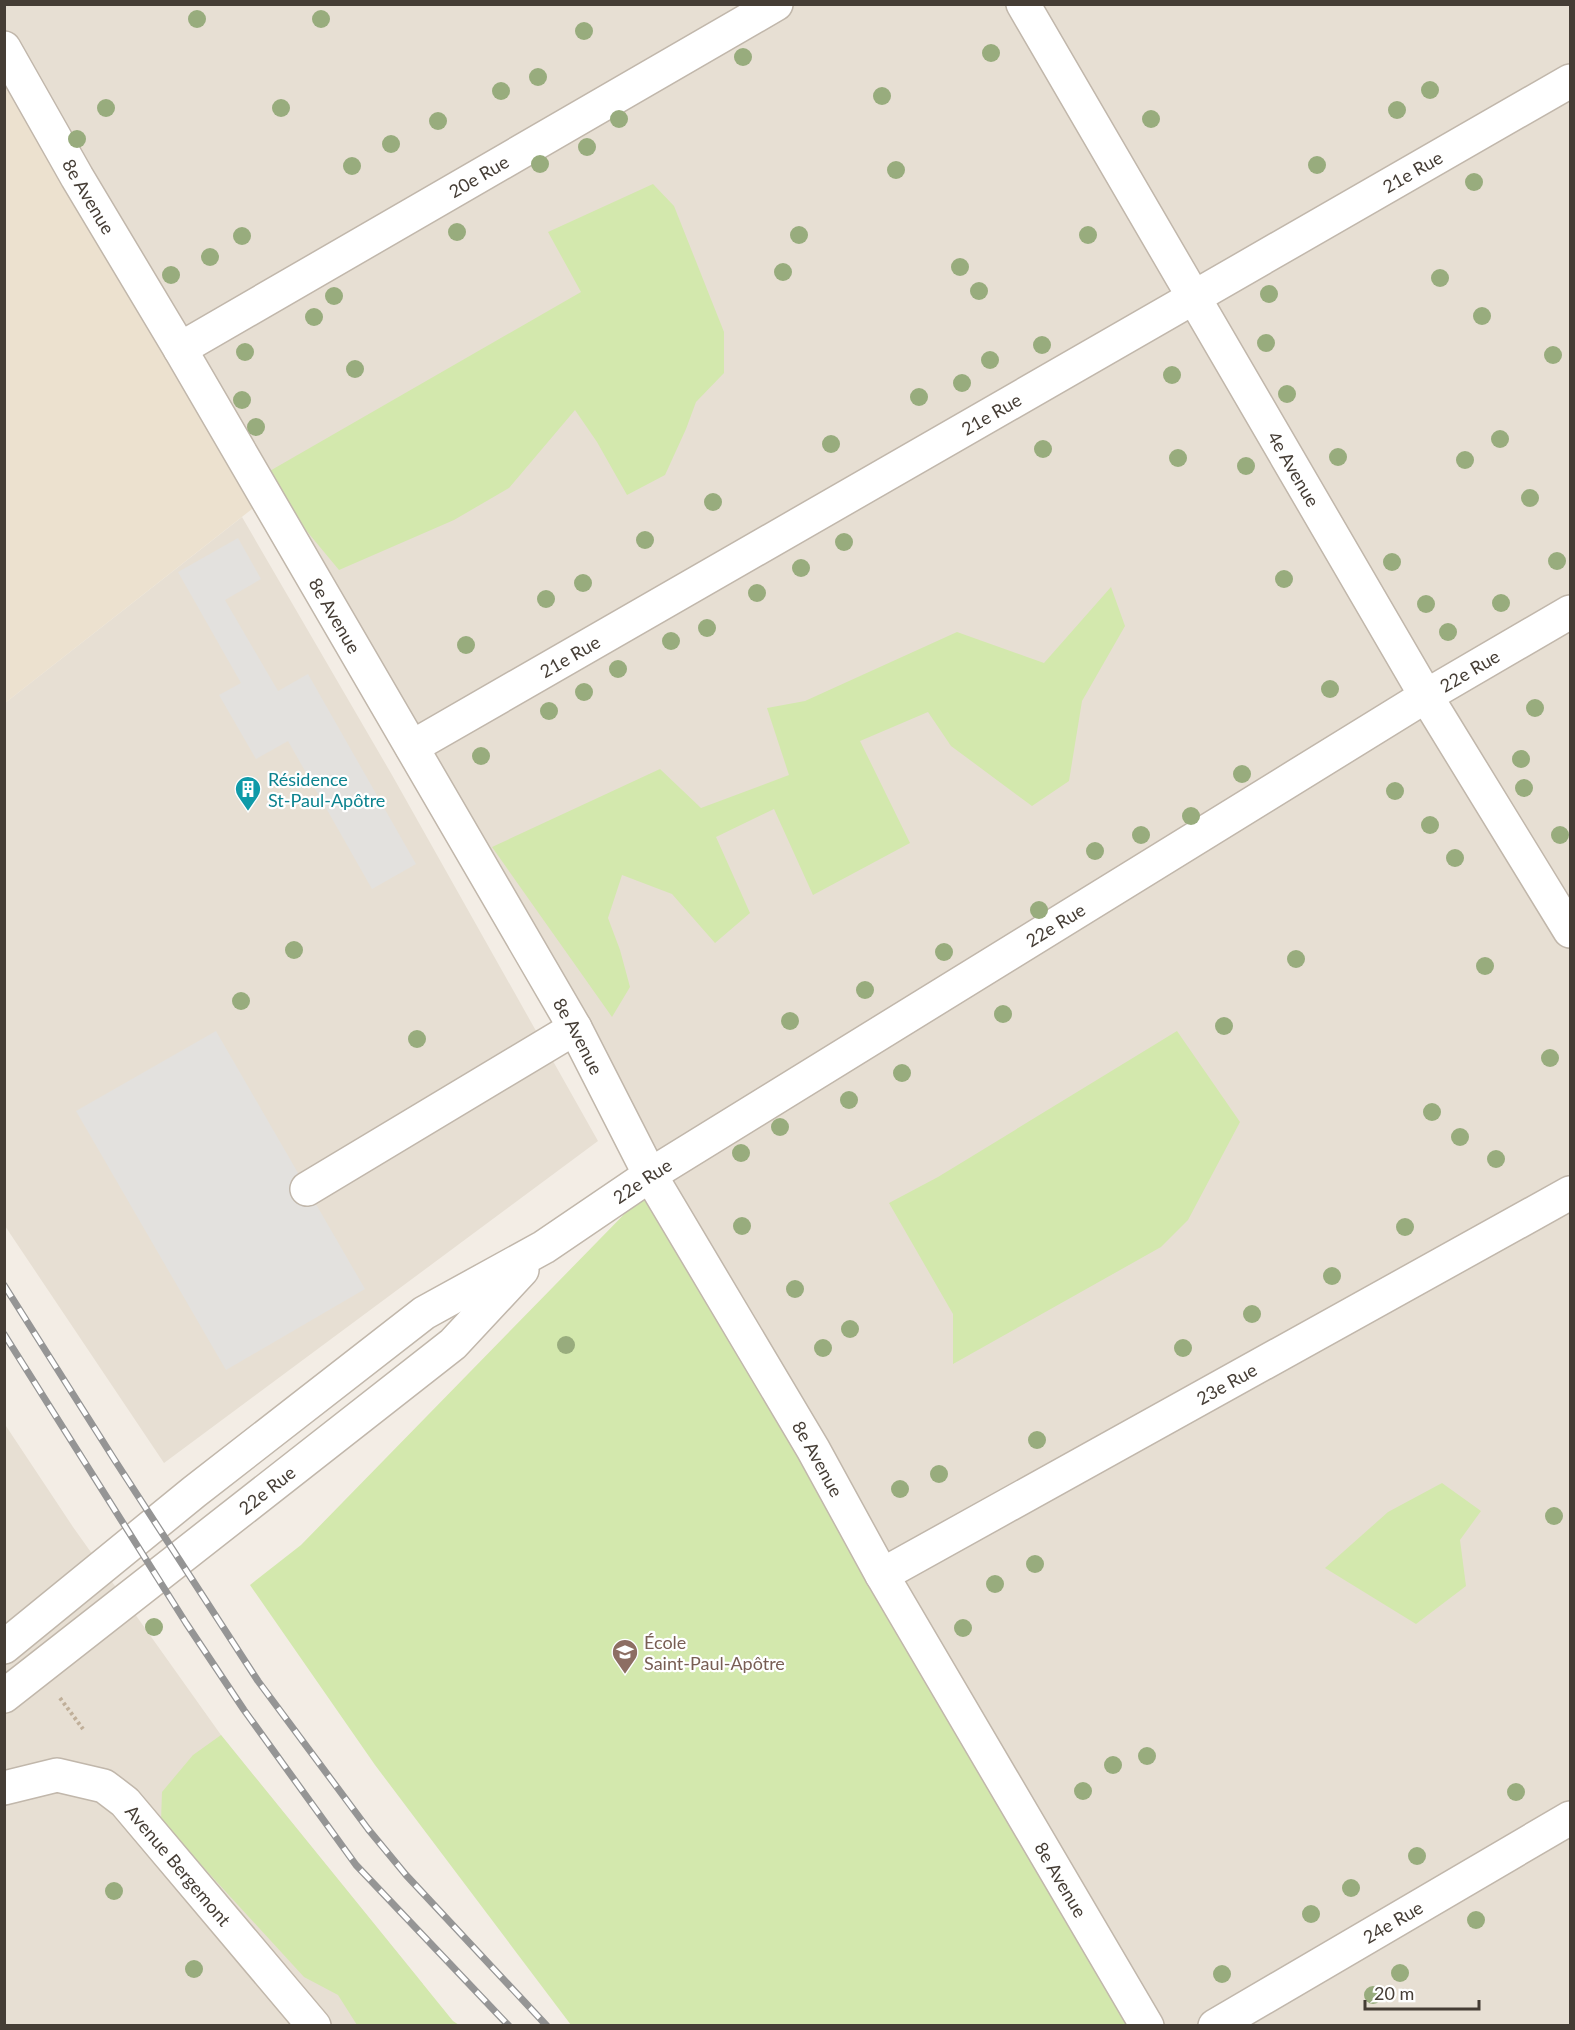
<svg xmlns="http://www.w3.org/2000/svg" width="1575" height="2030" font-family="Lato,sans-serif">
	<rect width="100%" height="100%" fill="#f3ede5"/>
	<path fill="#e7dfd3" d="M4,5H1570V2025H1147L5,48Z
		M242,517L392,775L598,1141L164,1463L5,1226V703Z
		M4,1423L73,1527L221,1735L423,1984L410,2025H5Z"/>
	<path fill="#ece1cf" d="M4,48L266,498L5,703H4Z"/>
	<path fill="#d3e8ad" d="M653,184L674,206L724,332V373L696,402L686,429L665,475L627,495L597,442L575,410L509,488L454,520L339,570L261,476L581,292L548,232Z
		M1111,587L1125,626L1082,701L1069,781L1032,806L951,746L928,712L860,741L910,843L813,895L774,809L716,837L750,913L715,943L672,894L622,875L608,918L620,950L630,987L612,1017L492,847L660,769L701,808L789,775L767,708L805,701L957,632L1044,663Z
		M1177,1031L1240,1122L1188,1220L1161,1247L953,1364V1314L889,1203L938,1177Z
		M650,1175L1129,2025H571L375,1765L250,1585L301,1545L640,1198Z
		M1442,1483L1481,1511L1460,1540L1466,1586L1416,1624L1325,1568L1388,1512Z
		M221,1735L453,2021L459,2025H357L338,1995L304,1977L161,1821L162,1792L193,1755Z"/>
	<path fill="#e3e1de" d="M238,538L261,579L225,600L278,691L308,674L416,864L372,889L288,741L256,759L219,695L241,683L178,572Z
		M216,1031L365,1289L226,1370L76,1111Z"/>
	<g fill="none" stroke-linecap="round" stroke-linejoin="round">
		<g stroke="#c1b7ab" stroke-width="36">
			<g id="minor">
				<path id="s1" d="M1023,4L1426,696L1570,931"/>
				<path id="s2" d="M4,48L77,177L180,349L575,1028L650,1175L813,1449L882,1575L1147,2026"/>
				<path id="s3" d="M180,349L776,4"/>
				<path id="s4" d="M412,747L1570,81"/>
				<path d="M307,1189L575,1028"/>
				<path id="s5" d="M882,1575L1570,1193"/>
				<path id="s6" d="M4,1647L194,1492L424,1313L544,1247L650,1175L1426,696L1570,612"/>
				<path id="s7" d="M4,1696L453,1344L522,1270"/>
				<path id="s8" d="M4,1788L57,1775L104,1786L125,1802L314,2026"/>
				<path id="s9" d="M1215,2026L1570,1818"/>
			</g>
		</g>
		<path stroke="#c0af99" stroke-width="4" stroke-dasharray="3 3" stroke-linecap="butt" d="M60,1698L83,1729"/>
		<use href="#minor" stroke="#fff" stroke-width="33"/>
		<g stroke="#959595" stroke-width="7">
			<path id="rail" d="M4,1285L114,1459L258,1681L368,1829L406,1875L547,2026
				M4,1334L186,1623L244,1710L356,1865L509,2026"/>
		</g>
		<use href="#rail" stroke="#fff" stroke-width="4.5" stroke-dasharray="14" stroke-linecap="butt"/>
	</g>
	<g fill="#98ac7d">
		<circle cx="197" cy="19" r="9"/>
		<circle cx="321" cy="19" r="9"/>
		<circle cx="584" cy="31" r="9"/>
		<circle cx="991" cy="53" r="9"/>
		<circle cx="743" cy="57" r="9"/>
		<circle cx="538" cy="77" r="9"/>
		<circle cx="1430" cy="90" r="9"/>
		<circle cx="501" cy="91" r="9"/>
		<circle cx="882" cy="96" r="9"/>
		<circle cx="106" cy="108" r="9"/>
		<circle cx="281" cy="108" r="9"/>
		<circle cx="1397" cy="110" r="9"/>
		<circle cx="619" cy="119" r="9"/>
		<circle cx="1151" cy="119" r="9"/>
		<circle cx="438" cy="121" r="9"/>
		<circle cx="77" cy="139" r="9"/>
		<circle cx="391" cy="144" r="9"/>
		<circle cx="587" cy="147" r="9"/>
		<circle cx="540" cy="164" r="9"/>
		<circle cx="1317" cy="165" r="9"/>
		<circle cx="352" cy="166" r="9"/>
		<circle cx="896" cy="170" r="9"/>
		<circle cx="1474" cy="182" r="9"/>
		<circle cx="457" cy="232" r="9"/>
		<circle cx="799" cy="235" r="9"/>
		<circle cx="1088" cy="235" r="9"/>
		<circle cx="242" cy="236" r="9"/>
		<circle cx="210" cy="257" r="9"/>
		<circle cx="960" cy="267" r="9"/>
		<circle cx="783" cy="272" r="9"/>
		<circle cx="171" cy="275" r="9"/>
		<circle cx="1440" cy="278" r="9"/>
		<circle cx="979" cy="291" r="9"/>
		<circle cx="1269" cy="294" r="9"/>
		<circle cx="334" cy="296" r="9"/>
		<circle cx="1482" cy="316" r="9"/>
		<circle cx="314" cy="317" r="9"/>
		<circle cx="1266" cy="343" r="9"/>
		<circle cx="1042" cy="345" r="9"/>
		<circle cx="245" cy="352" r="9"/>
		<circle cx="1553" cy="355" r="9"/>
		<circle cx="990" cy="360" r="9"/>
		<circle cx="355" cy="369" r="9"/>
		<circle cx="1172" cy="375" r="9"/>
		<circle cx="962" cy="383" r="9"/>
		<circle cx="1287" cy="394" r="9"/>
		<circle cx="919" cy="397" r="9"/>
		<circle cx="242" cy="400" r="9"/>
		<circle cx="256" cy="427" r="9"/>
		<circle cx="1500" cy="439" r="9"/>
		<circle cx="831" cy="444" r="9"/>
		<circle cx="1043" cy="449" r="9"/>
		<circle cx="1338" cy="457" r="9"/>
		<circle cx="1178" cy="458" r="9"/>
		<circle cx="1465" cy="460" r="9"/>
		<circle cx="1246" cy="466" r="9"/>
		<circle cx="1530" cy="498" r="9"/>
		<circle cx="713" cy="502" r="9"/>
		<circle cx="645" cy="540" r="9"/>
		<circle cx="844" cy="542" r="9"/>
		<circle cx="1557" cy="561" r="9"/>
		<circle cx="1392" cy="562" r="9"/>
		<circle cx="801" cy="568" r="9"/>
		<circle cx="1284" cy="579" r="9"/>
		<circle cx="583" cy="583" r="9"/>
		<circle cx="757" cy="593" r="9"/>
		<circle cx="546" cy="599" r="9"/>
		<circle cx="1501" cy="603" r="9"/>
		<circle cx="1426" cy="604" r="9"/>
		<circle cx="707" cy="628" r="9"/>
		<circle cx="1448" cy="632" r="9"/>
		<circle cx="671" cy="641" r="9"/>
		<circle cx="466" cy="645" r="9"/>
		<circle cx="618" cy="669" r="9"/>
		<circle cx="1330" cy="689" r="9"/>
		<circle cx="584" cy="692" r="9"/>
		<circle cx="1535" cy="708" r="9"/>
		<circle cx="549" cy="711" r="9"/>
		<circle cx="481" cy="756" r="9"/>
		<circle cx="1521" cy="759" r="9"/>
		<circle cx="1242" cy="774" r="9"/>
		<circle cx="1524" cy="788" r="9"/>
		<circle cx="1395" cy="791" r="9"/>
		<circle cx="1191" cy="816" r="9"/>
		<circle cx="1430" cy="825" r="9"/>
		<circle cx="1141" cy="835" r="9"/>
		<circle cx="1560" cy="835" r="9"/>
		<circle cx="1095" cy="851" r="9"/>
		<circle cx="1455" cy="858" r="9"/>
		<circle cx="1039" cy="910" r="9"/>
		<circle cx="294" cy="950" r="9"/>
		<circle cx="944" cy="952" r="9"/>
		<circle cx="1296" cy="959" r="9"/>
		<circle cx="1485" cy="966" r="9"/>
		<circle cx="865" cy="990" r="9"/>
		<circle cx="241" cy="1001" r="9"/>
		<circle cx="1003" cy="1014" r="9"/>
		<circle cx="790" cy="1021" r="9"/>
		<circle cx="1224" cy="1026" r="9"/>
		<circle cx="417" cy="1039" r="9"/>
		<circle cx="1550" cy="1058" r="9"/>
		<circle cx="902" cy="1073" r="9"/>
		<circle cx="849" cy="1100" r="9"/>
		<circle cx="1432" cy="1112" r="9"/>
		<circle cx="780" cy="1127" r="9"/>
		<circle cx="1460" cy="1137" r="9"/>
		<circle cx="741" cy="1153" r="9"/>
		<circle cx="1496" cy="1159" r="9"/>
		<circle cx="742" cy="1226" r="9"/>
		<circle cx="1405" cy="1227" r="9"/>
		<circle cx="1332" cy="1276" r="9"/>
		<circle cx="795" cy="1289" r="9"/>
		<circle cx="1252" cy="1314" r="9"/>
		<circle cx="850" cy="1329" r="9"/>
		<circle cx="566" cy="1345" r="9"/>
		<circle cx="823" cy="1348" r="9"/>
		<circle cx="1183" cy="1348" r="9"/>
		<circle cx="1037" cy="1440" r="9"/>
		<circle cx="939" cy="1474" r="9"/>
		<circle cx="900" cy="1489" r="9"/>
		<circle cx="1554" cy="1516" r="9"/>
		<circle cx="1035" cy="1564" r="9"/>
		<circle cx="995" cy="1584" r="9"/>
		<circle cx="154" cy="1627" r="9"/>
		<circle cx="963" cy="1628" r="9"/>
		<circle cx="1147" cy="1756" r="9"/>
		<circle cx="1113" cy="1765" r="9"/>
		<circle cx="1083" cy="1791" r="9"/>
		<circle cx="1516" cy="1792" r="9"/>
		<circle cx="1417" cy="1856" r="9"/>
		<circle cx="1351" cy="1888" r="9"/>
		<circle cx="114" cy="1891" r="9"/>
		<circle cx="1311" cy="1914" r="9"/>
		<circle cx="1476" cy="1920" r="9"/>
		<circle cx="194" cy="1969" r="9"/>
		<circle cx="1400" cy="1973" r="9"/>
		<circle cx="1222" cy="1974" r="9"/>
		<circle cx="1373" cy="1995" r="9"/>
	</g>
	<defs>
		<g id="building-pin" transform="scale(1.35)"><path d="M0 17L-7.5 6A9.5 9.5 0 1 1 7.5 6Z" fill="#0f9aa8" stroke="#fff"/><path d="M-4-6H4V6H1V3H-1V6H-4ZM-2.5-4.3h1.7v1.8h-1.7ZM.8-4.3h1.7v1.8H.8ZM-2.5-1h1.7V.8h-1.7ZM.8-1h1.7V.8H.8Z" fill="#fff"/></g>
		<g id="school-pin" transform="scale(1.35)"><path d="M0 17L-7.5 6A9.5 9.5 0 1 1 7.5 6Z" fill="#8d6e63" stroke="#fff"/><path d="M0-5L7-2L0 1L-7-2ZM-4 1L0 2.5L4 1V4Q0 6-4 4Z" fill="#fff"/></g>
	</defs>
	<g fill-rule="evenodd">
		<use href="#building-pin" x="248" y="789"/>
		<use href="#school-pin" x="625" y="1652"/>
	</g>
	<g text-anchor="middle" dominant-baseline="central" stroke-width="4.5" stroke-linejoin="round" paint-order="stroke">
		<g font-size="18" fill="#453d35" stroke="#fff">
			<text stroke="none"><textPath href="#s4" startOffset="1154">21e Rue</textPath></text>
			<text stroke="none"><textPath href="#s3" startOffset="345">20e Rue</textPath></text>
			<text stroke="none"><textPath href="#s2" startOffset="171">8e Avenue</textPath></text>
			<text stroke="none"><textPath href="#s4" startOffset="668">21e Rue</textPath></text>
			<text stroke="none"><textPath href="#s1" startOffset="538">4e Avenue</textPath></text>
			<text stroke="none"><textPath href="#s2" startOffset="657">8e Avenue</textPath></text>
			<text stroke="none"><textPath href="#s4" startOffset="182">21e Rue</textPath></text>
			<text stroke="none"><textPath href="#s6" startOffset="1764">22e Rue</textPath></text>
			<text stroke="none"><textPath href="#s6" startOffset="1278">22e Rue</textPath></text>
			<text stroke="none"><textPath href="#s2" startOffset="1143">8e Avenue</textPath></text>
			<text stroke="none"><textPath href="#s6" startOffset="792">22e Rue</textPath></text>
			<text stroke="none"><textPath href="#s5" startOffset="394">23e Rue</textPath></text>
			<text stroke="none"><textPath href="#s2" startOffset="1629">8e Avenue</textPath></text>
			<text stroke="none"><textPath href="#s7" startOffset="334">22e Rue</textPath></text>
			<text stroke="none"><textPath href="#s8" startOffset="212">Avenue Bergemont</textPath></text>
			<text stroke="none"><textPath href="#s2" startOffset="2115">8e Avenue</textPath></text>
			<text stroke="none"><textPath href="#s9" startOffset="206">24e Rue</textPath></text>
		</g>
		<g font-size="18" fill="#0d838f" stroke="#fff" text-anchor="start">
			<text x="268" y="779">Résidence<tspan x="268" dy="21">St-Paul-Apôtre</tspan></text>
		</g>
		<g font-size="18" fill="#785e54" stroke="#fff" text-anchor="start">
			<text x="644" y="1642">École<tspan x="644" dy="21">Saint-Paul-Apôtre</tspan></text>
		</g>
	</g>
	<rect width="1575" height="2030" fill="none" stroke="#453d35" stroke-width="12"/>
	<path d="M1365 2000v9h114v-9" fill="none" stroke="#453d35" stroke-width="3"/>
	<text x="1374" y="2000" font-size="18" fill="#453d35" stroke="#ffffff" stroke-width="4.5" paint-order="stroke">20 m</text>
</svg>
